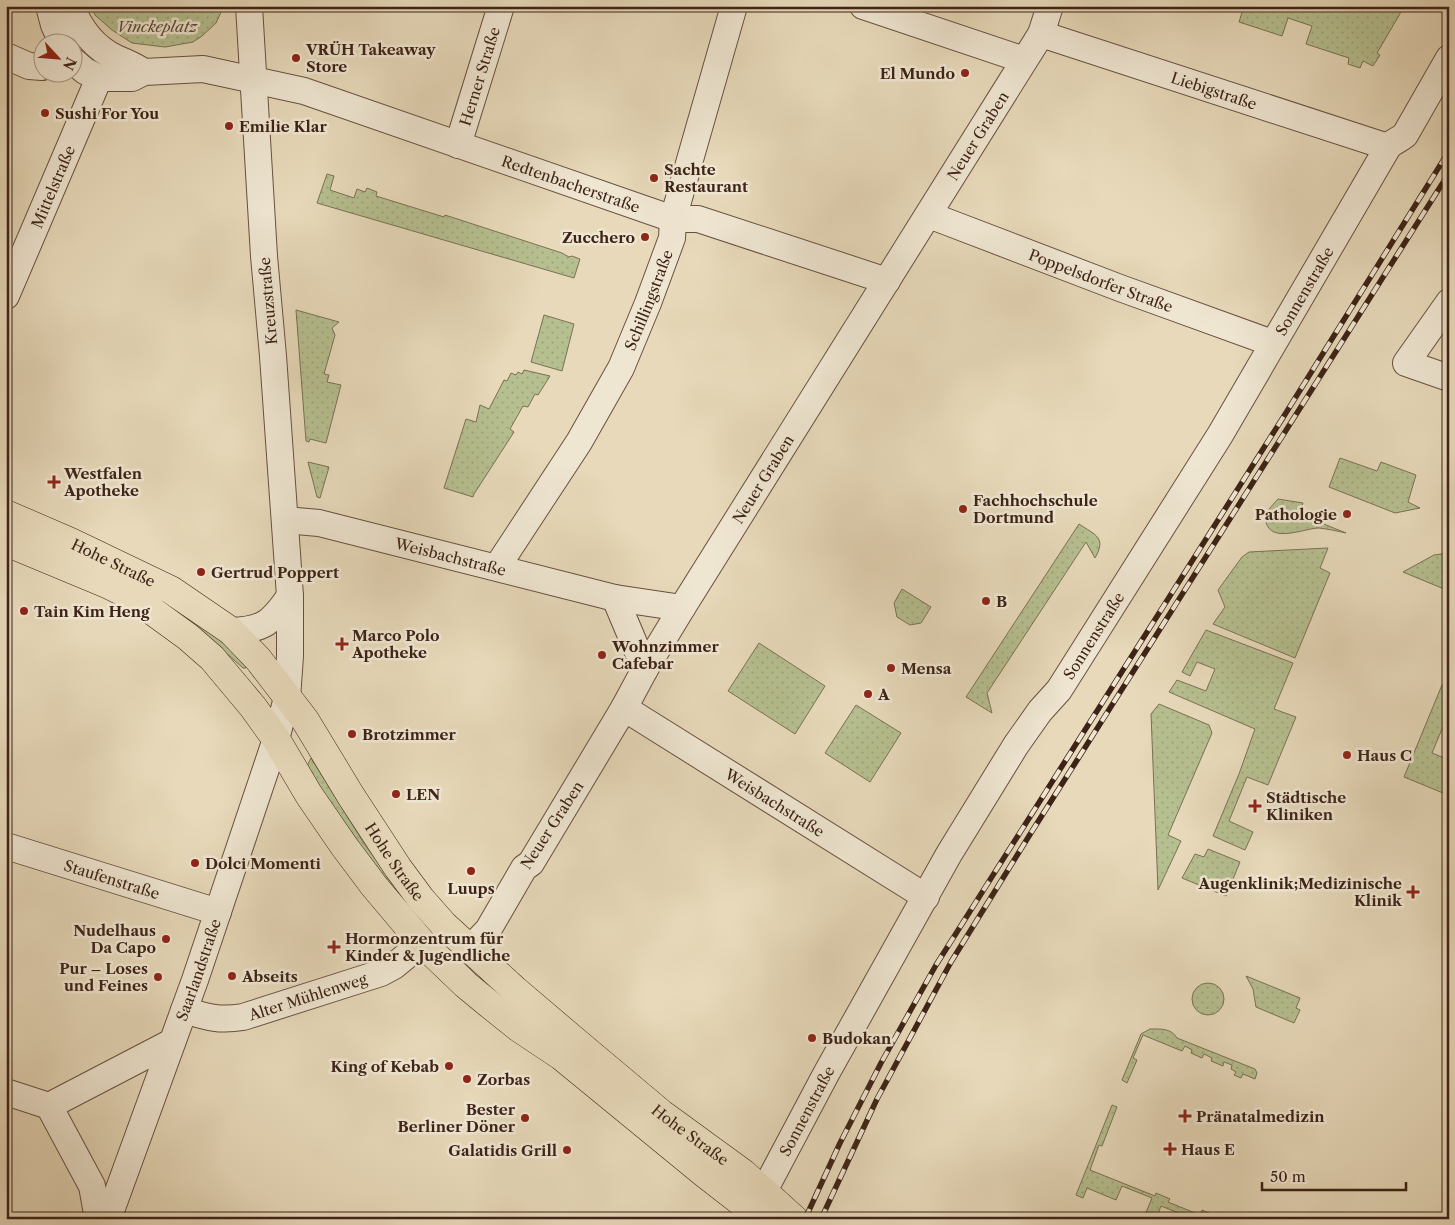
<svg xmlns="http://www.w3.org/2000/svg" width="1455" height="1225" font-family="'Libre Caslon Text',serif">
	<defs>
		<pattern id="green-dots" width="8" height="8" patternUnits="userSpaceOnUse" patternTransform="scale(1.25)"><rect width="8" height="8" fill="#b6bf90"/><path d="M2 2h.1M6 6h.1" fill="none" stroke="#9da47b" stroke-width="1.8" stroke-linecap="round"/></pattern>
	</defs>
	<rect width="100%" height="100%" fill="#e7d9ba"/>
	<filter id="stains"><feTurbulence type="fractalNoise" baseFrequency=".004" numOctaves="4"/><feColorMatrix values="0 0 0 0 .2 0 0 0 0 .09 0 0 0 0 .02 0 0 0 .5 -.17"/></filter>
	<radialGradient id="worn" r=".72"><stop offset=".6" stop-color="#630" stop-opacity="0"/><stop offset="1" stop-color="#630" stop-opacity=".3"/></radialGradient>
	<path fill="url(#green-dots)" stroke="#7a7154" d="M91,6H221L222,10L216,23L202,36L193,42L165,47L132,43L112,30L95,15Z
		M1244,6H1398L1396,9L1401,12L1377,53L1380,55L1373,66L1363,61L1360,68L1348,64L1349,58L1306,44L1312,26L1288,18L1282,36L1239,22Z
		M327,174L334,176L330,190L354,198L357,189L365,192L367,188L377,192L376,196L444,217L445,215L562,253L569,257L572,256L580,259L574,278L317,203Z
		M296,310L339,322L332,328L335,335L324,374L329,375L327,382L341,385L326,443L310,439L309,442L306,441Z
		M544,315L574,324L562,371L531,362Z
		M524,370L550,376L538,395L535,394L528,407L523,406L510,429L514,432L474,494L473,497L444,488L466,419L476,422L480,405L489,409L504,380L507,381L511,373L516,375L518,372L522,374Z
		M1340,458L1377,471L1381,462L1416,475L1408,502L1420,508L1395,513L1329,487Z
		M308,462L329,467L320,498L317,497Z
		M1278,499L1303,503L1299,514L1346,533C1337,531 1328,529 1319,528C1305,528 1271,544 1266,522C1264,512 1272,506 1278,499Z
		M1079,524C1095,535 1107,537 1095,558L1086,542L987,693L992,713L966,697Z
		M1328,548L1320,568L1330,573L1295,658L1213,624L1225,607L1218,590L1242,557L1249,552Z
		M1449,553V596L1443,593L1444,589L1403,572L1434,555Z
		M902,589L931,607L921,623L910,625L897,617L894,603Z
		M162,600L207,626L247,666L246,668H243L189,620Z
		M1206,630L1293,663L1274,709L1296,717L1268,785L1247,777L1229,821L1253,832L1245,850L1213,836L1239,774L1255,729L1169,692L1177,680L1206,691L1215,669L1197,662L1190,676L1182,672Z
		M759,643L825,686L795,734L728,691Z
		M1442,685L1449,688V712L1432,753L1449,760V780L1443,793L1404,777Z
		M1159,704L1209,725L1212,733L1168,835L1181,841L1158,890L1151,714Z
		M856,705L901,733L870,782L825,753Z
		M311,758L365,845L389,877L432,926L421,928L383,883L306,768Z
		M1208,849L1240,862L1226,896L1182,878L1195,854L1204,857Z
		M1246,976L1300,998L1296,1008L1300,1010L1294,1023L1256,1007L1253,989Z
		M1192 999a16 16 0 1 1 32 0a16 16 0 1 1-32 0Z
		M1150,1029C1161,1029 1171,1028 1177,1038L1255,1069L1257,1073L1255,1079L1243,1074L1241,1078L1234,1075L1236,1072L1231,1069L1232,1065L1224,1062L1223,1066L1211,1061L1212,1058L1204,1054L1202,1058L1191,1053L1192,1050L1185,1046L1182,1051L1143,1035L1133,1058L1137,1060L1127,1083L1122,1080L1141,1034Z
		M1112,1105L1117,1107L1102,1146L1099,1145L1090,1170L1155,1196L1156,1193L1170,1199L1168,1202L1200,1215L1202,1210L1214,1215L1212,1219H1194L1161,1206L1156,1219L1145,1215L1152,1198L1122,1186L1116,1200L1087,1188L1083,1198L1076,1195Z"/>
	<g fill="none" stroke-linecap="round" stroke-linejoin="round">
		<g stroke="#685040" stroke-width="28">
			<g id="minor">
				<path d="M49,6L54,25L62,42"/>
				<path d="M71,6C80,29 93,47 116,58C126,62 135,66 144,72"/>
				<path d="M863,6L1024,60"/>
				<path id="s1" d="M1041,34L1388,147"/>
				<path d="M6,56L29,66L42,67"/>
				<path id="s2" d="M72,60L85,71L99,78H132L144,72L203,69L304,91L673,219H698L887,281"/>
				<path id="s3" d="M458,145L501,6"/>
				<path id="s4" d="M929,215L1120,288L1272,343"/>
				<path id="s5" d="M6,296L99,78"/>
				<path d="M1449,302L1406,363L1449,378"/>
				<path id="s6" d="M285,520L319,523L615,598L682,608"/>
				<path id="s7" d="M497,567L579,442L621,368L648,303L672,238L673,219L734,6"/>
				<path d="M615,598L645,669"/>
				<path d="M231,631C264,630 272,622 290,596"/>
				<path id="s8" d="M624,708L926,897"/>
				<path id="s9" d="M6,846L218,912"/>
				<path id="s10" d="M470,949L488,930L524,868L531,863L624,708L645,669L682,608L1041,34L1050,6"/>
				<path id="s11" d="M184,1010C207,1017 218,1021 243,1017L381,973L394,966L422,943"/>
				<path d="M6,1092L49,1106L172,1042"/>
				<path d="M49,1106L92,1186L98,1219"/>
				<path id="s12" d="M750,1207L764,1191L826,1074L949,854L1016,745L1040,711L1059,690L1220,435L1388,147C1392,142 1399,140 1405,135L1449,58"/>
				<path id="s13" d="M108,1219L195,980L276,739L287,698L290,656V596L273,356L264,256L249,6"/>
			</g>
		</g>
		<g stroke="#3d2317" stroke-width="29">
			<g id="major">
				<path id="s14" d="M6,514L71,542L171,590L231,631L258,659L305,720L351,796L398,868L421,899L444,925L515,990L575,1041L662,1114L743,1173L794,1219"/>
				<path d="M6,542L107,584L133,597L188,637L212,658L253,707L276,739L309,795L344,846L374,886L422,943L466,985L489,1004L519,1028L561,1056L705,1174L763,1219"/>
			</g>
		</g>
		<use href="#minor" stroke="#efe6d2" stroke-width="26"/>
		<use href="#major" stroke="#e7d9ba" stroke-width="28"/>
		<g stroke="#3d2317" stroke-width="5.5">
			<path id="rail" d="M805,1219L840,1143L881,1063L936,965L1284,416L1449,151
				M821,1219L877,1099L951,962L1029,836L1449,173"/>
		</g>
		<use href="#rail" stroke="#efe6d2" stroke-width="4" stroke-dasharray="11" stroke-linecap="butt"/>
	</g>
	<g fill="#8f2418" stroke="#efe6d2" stroke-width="2">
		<circle cx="296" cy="58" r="5"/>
		<circle cx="965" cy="73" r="5"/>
		<circle cx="45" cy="113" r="5"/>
		<circle cx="229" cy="126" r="5"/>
		<circle cx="654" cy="178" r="5"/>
		<circle cx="645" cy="237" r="5"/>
		<path d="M51.5 474.5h5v5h5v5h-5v5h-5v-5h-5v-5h5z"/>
		<circle cx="963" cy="509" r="5"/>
		<circle cx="1347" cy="514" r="5"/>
		<circle cx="201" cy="572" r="5"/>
		<circle cx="986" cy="601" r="5"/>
		<circle cx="24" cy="611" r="5"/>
		<path d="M339.5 636.5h5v5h5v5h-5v5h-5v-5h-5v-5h5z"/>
		<circle cx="602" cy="655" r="5"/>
		<circle cx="891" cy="668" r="5"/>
		<circle cx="868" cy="694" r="5"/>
		<circle cx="352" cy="734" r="5"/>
		<circle cx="1347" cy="755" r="5"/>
		<circle cx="396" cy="794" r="5"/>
		<path d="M1252.5 798.5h5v5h5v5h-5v5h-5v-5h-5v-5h5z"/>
		<circle cx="195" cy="863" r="5"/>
		<circle cx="471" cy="871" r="5"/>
		<path d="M1410.5 884.5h5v5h5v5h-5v5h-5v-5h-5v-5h5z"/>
		<circle cx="166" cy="939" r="5"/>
		<path d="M331.5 939.5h5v5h5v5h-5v5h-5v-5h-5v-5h5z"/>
		<circle cx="232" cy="976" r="5"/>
		<circle cx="158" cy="977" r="5"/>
		<circle cx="812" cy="1038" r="5"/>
		<circle cx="449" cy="1066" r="5"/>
		<circle cx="467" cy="1079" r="5"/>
		<path d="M1182.5 1108.5h5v5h5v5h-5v5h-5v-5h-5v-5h5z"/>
		<circle cx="525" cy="1118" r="5"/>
		<path d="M1167.5 1141.5h5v5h5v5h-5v5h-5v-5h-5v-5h5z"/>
		<circle cx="567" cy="1150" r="5"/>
	</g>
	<g text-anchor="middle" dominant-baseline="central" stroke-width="5" stroke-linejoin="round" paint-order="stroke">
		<g font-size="15" font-style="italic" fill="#5b4a35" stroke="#efe6d2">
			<text x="157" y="26">Vinckeplatz</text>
		</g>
		<g font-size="15" font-weight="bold" fill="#3d2317" stroke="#efe6d2" text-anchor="start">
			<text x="306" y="49">VRÜH Takeaway<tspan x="306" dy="17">Store</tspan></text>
			<text x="955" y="73" text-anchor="end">El Mundo</text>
			<text x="55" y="113">Sushi For You</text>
			<text x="239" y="126">Emilie Klar</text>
			<text x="664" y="169">Sachte<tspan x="664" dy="17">Restaurant</tspan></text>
			<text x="635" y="237" text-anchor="end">Zucchero</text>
			<text x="64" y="473">Westfalen<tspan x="64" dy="17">Apotheke</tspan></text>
			<text x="973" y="500">Fachhochschule<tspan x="973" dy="17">Dortmund</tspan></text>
			<text x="1337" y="514" text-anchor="end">Pathologie</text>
			<text x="211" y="572">Gertrud Poppert</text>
			<text x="996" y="601">B</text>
			<text x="34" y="611">Tain Kim Heng</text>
			<text x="352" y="635">Marco Polo<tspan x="352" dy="17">Apotheke</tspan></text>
			<text x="612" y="646">Wohnzimmer<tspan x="612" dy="17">Cafebar</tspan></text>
			<text x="901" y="668">Mensa</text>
			<text x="878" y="694">A</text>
			<text x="362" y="734">Brotzimmer</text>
			<text x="1357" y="755">Haus C</text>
			<text x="406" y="794">LEN</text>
			<text x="1266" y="797">Städtische<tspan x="1266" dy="17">Kliniken</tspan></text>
			<text x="205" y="863">Dolci Momenti</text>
			<text x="1402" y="883" text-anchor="end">Augenklinik;Medizinische<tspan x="1402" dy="17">Klinik</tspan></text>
			<text x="471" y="888" text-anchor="middle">Luups</text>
			<text x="156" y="930" text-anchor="end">Nudelhaus<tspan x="156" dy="17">Da Capo</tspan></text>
			<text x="345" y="938">Hormonzentrum für<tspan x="345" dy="17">Kinder &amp; Jugendliche</tspan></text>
			<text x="148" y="968" text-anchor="end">Pur – Loses<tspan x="148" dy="17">und Feines</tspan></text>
			<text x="242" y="976">Abseits</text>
			<text x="822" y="1038">Budokan</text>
			<text x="439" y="1066" text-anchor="end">King of Kebab</text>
			<text x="477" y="1079">Zorbas</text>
			<text x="515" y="1109" text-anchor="end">Bester<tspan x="515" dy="17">Berliner Döner</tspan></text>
			<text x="1196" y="1116">Pränatalmedizin</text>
			<text x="1181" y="1149">Haus E</text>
			<text x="557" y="1150" text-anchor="end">Galatidis Grill</text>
		</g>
		<g font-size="15" fill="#3d2317" stroke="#efe6d2">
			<text stroke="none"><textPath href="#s3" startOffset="72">Herner Straße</textPath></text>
			<text stroke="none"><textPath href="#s1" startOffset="182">Liebigstraße</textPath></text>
			<text stroke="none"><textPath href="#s10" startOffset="960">Neuer Graben</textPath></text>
			<text stroke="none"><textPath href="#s2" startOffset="524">Redtenbacherstraße</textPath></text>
			<text stroke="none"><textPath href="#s5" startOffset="119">Mittelstraße</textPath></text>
			<text stroke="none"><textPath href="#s4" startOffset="184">Poppelsdorfer Straße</textPath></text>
			<text stroke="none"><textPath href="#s12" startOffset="1072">Sonnenstraße</textPath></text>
			<text stroke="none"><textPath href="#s7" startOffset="308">Schillingstraße</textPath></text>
			<text transform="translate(268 301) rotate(-95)">Kreuzstraße</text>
			<text stroke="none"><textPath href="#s10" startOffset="555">Neuer Graben</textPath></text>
			<text stroke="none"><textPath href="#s6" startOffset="170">Weisbachstraße</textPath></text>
			<text stroke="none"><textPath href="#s14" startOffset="118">Hohe Straße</textPath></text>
			<text stroke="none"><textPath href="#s12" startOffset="668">Sonnenstraße</textPath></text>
			<text stroke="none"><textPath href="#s8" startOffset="178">Weisbachstraße</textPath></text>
			<text transform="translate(552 825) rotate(-57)">Neuer Graben</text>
			<text stroke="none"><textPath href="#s14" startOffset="538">Hohe Straße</textPath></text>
			<text stroke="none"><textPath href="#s9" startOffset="111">Staufenstraße</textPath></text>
			<text stroke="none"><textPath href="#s13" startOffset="265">Saarlandstraße</textPath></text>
			<text stroke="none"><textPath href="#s11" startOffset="128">Alter Mühlenweg</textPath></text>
			<text stroke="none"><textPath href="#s12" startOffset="112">Sonnenstraße</textPath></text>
			<text stroke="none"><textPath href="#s14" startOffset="942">Hohe Straße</textPath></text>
		</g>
	</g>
	<rect width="1455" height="1225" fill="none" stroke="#e7d9ba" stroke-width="25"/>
	<rect x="8" y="8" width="1440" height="1210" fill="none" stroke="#3d2317" stroke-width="2.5"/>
	<rect x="12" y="12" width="1430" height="1200" fill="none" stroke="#3d2317"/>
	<g transform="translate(58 58) rotate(116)"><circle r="24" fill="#efe6d2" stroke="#a89887"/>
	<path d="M0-4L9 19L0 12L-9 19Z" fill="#8f2418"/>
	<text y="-8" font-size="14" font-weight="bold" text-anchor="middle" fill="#3d2317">N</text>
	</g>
	<path d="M1262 1182v8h144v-8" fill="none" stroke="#3d2317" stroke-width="2.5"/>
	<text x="1270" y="1182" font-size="15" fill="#3d2317" stroke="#efe6d2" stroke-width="4" paint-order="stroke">50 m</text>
	<rect width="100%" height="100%" filter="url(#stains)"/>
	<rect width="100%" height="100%" fill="url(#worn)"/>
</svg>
